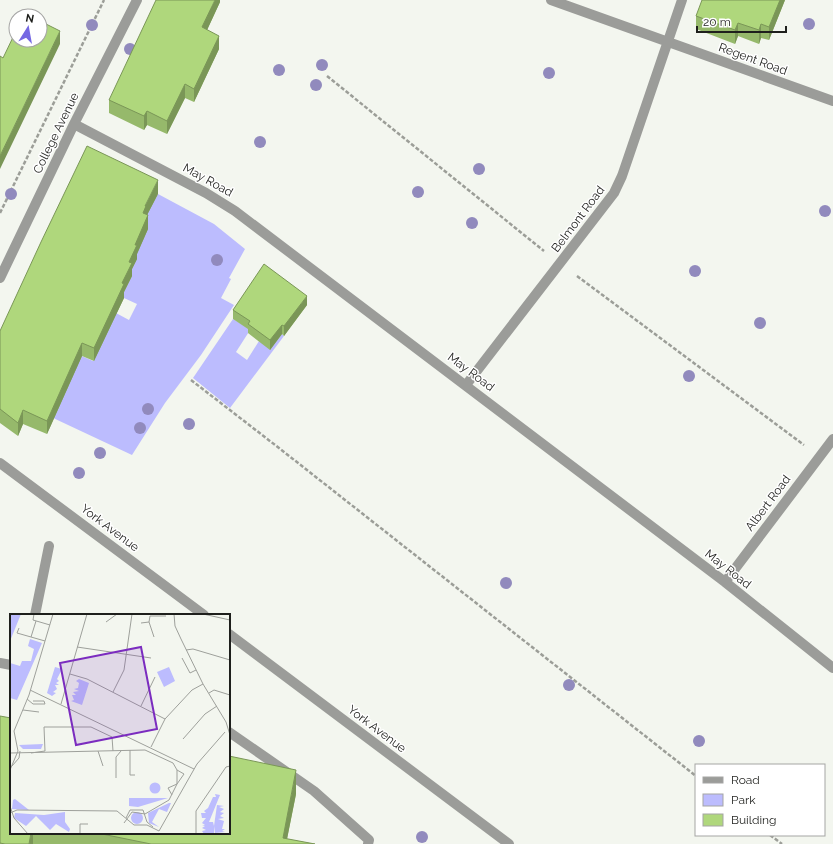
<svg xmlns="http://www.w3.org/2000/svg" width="833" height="844" font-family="Raleway,sans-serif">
	<rect width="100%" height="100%" fill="#f3f6ef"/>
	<path fill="#bcbcfe" d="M158,194L214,224L245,249L229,278L231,279L221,298L234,305L201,355L165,403L132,455L51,417L57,345L93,361L116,313L129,320L137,304L85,280L119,206L150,208Z
		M259,316L236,352L247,360L259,341L270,349L282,334L284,336L230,408L193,378L233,319L243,325Z"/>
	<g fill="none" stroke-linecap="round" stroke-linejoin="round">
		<path stroke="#9c9e98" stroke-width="2.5" stroke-dasharray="4 2" stroke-linecap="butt" d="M327,76L544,251
			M0,213L104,0
			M577,276L804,445
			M191,380L279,448L696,776
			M770,835L782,844"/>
		<path stroke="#9b9c99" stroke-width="10" d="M35,615L49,546
			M0,663L11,665
			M229,732L314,791L369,840L368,844"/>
		<path stroke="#9b9c99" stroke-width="10" d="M551,0L833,101
			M74,124L206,193L235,211L725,582L833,668
			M0,278L74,124L137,0
			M466,385L614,193L622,176L682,0
			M0,463L204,615
			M725,582L833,439
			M229,634L509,844"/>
	</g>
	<g fill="#918abd">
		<circle cx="809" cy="24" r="6"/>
		<circle cx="92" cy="25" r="6"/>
		<circle cx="130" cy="49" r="6"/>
		<circle cx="322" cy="65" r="6"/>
		<circle cx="279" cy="70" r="6"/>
		<circle cx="549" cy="73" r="6"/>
		<circle cx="316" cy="85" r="6"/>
		<circle cx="260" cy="142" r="6"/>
		<circle cx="479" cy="169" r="6"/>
		<circle cx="418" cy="192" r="6"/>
		<circle cx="11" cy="194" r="6"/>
		<circle cx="825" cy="211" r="6"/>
		<circle cx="472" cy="223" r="6"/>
		<circle cx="217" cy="260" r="6"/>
		<circle cx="695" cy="271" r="6"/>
		<circle cx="760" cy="323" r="6"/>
		<circle cx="689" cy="376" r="6"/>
		<circle cx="148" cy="409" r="6"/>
		<circle cx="189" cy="424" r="6"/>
		<circle cx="140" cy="428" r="6"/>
		<circle cx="100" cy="453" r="6"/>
		<circle cx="79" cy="473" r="6"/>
		<circle cx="506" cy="583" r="6"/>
		<circle cx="569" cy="685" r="6"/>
		<circle cx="699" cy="741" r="6"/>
		<circle cx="422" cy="837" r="6"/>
	</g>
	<path fill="#96b96b" d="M220,0V2L207,30L219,49L194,102L185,98L167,134L147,125L144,130L109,113V100Z
		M785,0L769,40L761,38L759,44L738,36L735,44L696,29V16Z
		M158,194L147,215L148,229L137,254V259L132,269V276L124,292V298L94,361L82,356L47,434L23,424L18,436L0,423V331Z
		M307,305L284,336L282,334L270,350L248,333V329L233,319V310Z
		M0,716L11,833H229L296,794L287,839L315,844H0Z"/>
	<path fill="#7a9657" d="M215,0H220V2L202,41V27Z
		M780,0H785L769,40V27Z
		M738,23V36L735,44V30Z
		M761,24V38L759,44V30Z
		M60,31V44L0,169V156Z
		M219,36V49L194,102V89Z
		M185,84V98L167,134V121Z
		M147,111V125L144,130V116Z
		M158,180V194L146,217L148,215V229L137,254V259L132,269V276L124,292V298L94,361V348L122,283L135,245L145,206Z
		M307,296V305L284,336V326Z
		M282,325V334L270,350V340Z
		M82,343V356L47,434V421Z
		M23,410V424L18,436V423Z
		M296,770V794L286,844L283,838Z
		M31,833H33V844H29Z"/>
	<path fill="#afd77c" stroke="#7a9657" d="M156,0H215L202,27L219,36L194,89L185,84L167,121L147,111L144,116L109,100Z
		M702,0H780L769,27L761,24L759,30L738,23L735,30L696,16Z
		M25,14L29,16H23Z
		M40,21L60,31L0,156V56L3,58L16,31V40H40Z
		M87,146L158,180L145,206H146L143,213L148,215L135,245H137L129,262L132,263L122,283L124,284L94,348L82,343L47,421L23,410L18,423L0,409V331L41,242Z
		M264,264L307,296L284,326L282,325L270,340L248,324L250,321L233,310Z
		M0,716L11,718V833H31L29,844H5L0,843Z
		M229,756L296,770L283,838L315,844H151L97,833H229Z"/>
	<g text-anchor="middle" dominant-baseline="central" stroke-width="3" stroke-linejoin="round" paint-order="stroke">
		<g font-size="12" fill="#1e1f1c" stroke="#fff">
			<text transform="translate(753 59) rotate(20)">Regent Road</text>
			<text transform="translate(56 133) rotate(-64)">College Avenue</text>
			<text transform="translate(208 180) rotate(29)">May Road</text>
			<text transform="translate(578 219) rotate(-53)">Belmont Road</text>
			<text transform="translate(471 372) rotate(37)">May Road</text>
			<text transform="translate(768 503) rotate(-53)">Albert Road</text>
			<text transform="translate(110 528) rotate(37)">York Avenue</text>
			<text transform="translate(728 569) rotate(38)">May Road</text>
			<text transform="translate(377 729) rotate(37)">York Avenue</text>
		</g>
	</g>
	<g transform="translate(10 614)">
		<rect width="220" height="220" fill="#f3f6ef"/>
		<path d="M0,0H11L0,27ZM20,25L32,29L7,86L0,84V49L10,52L12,47H21L24,35L18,32ZM45,53L52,55L47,65L49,67L46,69L49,71H45L47,75L43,78L46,79L42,82L37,79ZM159,53L165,67L154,73L147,58ZM69,65L79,69L72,91L61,87L64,86L62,81H66L63,78L69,77L64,75L68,74L69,69L66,67ZM33,130L31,135H13L9,131ZM139.5 174a5.5 5.5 0 1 1 11 0a5.5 5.5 0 1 1-11 0ZM205,180L210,181L199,208H203L204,212L207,191L214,192L209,193L214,195L210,198L214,199L210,202L214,204L208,205L214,207L212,215H215L212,217L215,218L205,219L204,212V220H194L192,217L196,216L192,214L195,212H192L195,211L192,209L196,204H192L191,199H196L194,197L198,194L203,183H206ZM119,184H158L128,193L119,192ZM5,185L19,196L2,195L3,186ZM159,189H161L157,198L149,195L142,208L149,213L139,209L138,199ZM121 204a6 6 0 1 1 12 0a6 6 0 1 1-12 0ZM55,198V208L60,215L59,218L46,210L40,216L26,202L16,212L4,204L5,199L34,201Z" fill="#bcbcfe"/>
		<path fill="none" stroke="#9ea09b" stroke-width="1" d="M24,0L23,6L40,11M164,0L165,12L171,25L193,70L216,108L220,121M193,0L220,6M26,7L21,23L35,27M96,8L107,0M139,8L144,23M131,9L139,8L140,2H156M9,14L7,19L21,23M67,33L141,44M176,36L183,35L220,46M172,44L180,59L186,56M60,60L77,65L155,105M20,76L184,155M103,78L114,56L122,0M199,79L204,76L220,81M17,85L23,90H35L34,87H23M51,90L77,0M131,92L145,63M13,96L29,98M173,125L195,100L207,92M220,127V157M141,133L155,105L182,76L193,70M120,136V161H125M88,137L93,152M0,139L135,136L163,149L167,156V170L159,186L135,200L122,198L114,209M21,139L35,137L34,113H81L102,123L103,137M2,152L9,144L10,137M0,156L8,137L4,117L19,81L43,0M106,164V143L111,137M162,181L158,174L167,170L174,160L167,156M0,192L4,204L18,220M0,199L7,196L107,197L124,211H137L149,217M116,204L120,196H133L137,208L143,213M149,217L187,150L215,118M70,220V210H78M186,220V197L216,153L220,152"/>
		<path fill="#7b2cbf" fill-opacity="0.15" stroke="#7b2cbf" stroke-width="2" d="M131,33L147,115L66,131L50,49Z"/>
		<rect width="220" height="220" fill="none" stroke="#1e1f1c" stroke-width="2"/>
	</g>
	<rect x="695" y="764" width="130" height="72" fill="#ffffff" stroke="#a5a5a4"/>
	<rect x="703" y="777" width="20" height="6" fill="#9b9c99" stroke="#a5a5a4"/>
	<text x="731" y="784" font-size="12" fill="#1e1f1c">Road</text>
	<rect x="703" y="794" width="20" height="12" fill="#bcbcfe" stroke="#a5a5a4"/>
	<text x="731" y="804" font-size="12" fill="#1e1f1c">Park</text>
	<rect x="703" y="814" width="20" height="12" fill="#afd77c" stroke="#a5a5a4"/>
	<text x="731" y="824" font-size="12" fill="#1e1f1c">Building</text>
	<g transform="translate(28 28) rotate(11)"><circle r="19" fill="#ffffff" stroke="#a5a5a4"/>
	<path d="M0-3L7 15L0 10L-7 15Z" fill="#7568e3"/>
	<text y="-6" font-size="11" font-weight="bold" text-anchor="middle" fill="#1e1f1c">N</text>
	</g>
	<path d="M697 26v6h89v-6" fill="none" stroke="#1e1f1c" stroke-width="2"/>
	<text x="703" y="26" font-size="12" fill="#1e1f1c" stroke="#ffffff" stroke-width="3" paint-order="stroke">20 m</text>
</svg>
